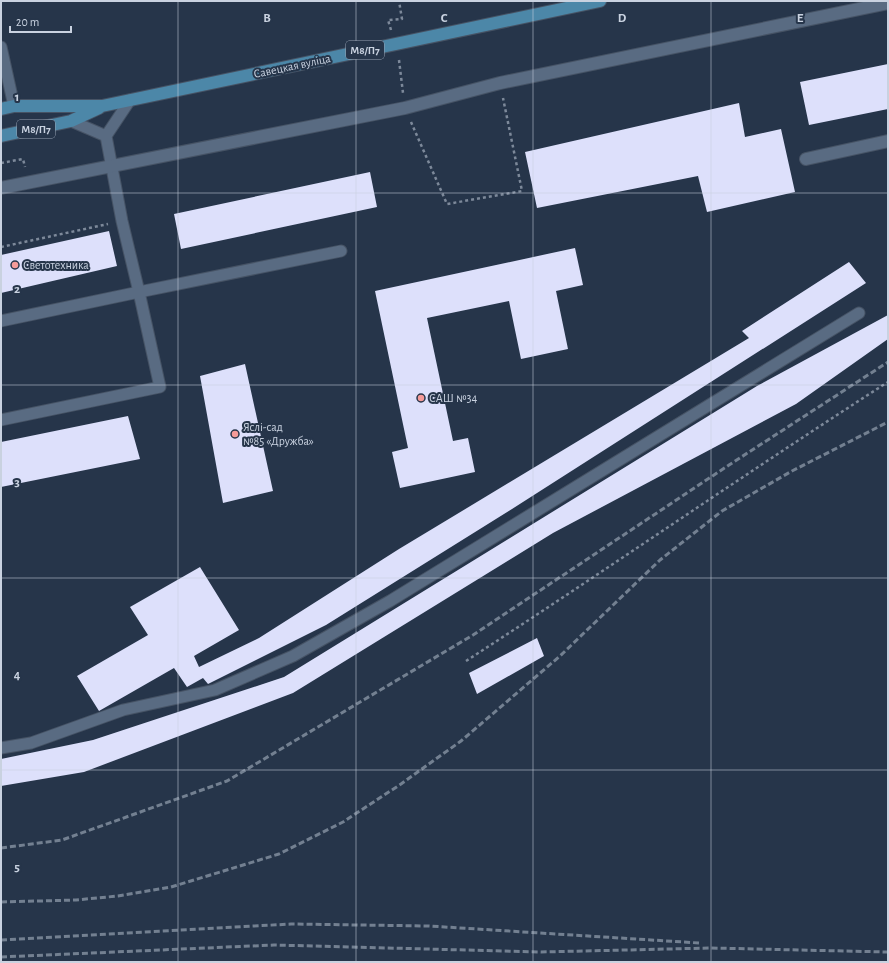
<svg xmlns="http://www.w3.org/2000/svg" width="889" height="963" font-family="'Alegreya Sans',sans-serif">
	<rect width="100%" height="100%" fill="#26354a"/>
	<path fill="#dde0fb" d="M888,64V109L809,125L800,82Z
		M739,103L745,137L781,129L795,192L707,212L698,176L537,208L525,152Z
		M370,172L377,207L181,249L174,214Z
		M109,231L117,266L1,293V255Z
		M575,248L583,285L556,291L568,349L521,359L509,301L427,318L453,441L468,438L475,472L400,488L392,452L408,448L375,291Z
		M849,262L866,283L512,509L326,625L208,684L203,678L187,687L174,668L99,711L77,676L148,635L130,607L200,567L239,630L194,656L199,667L259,638L399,549L749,338L742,331Z
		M888,315V339L796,404L553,533L293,693L84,772L1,786V759L93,740L284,677L757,386Z
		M245,364L273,491L223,503L200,376Z
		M128,416L140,459L1,487V442Z
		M537,638L544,656L477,694L469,673Z"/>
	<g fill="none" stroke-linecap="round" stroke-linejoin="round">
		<g stroke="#465365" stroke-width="13">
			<path id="lane" d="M1,47L14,106
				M71,121L106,136
				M1,321L139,292L122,221L106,136L130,100
				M1,420L160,387L139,292L341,251
				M1,748L31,743L123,710L215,690L293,656L390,601L859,313"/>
		</g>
		<g stroke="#465365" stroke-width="14">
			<path id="street" d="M806,159L888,141
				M1,188L405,108L500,83L888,3"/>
		</g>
		<g stroke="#465365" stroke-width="14">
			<path id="primary" d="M1,109L14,106H102L600,1
				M1,136L71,121L99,108"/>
		</g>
		<path stroke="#7d899a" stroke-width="2.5" stroke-dasharray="3 3" stroke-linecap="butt" d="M391,30L388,20L402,19L399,1
			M399,60L403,93
			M411,122L447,204L522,191L503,98
			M1,163L23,159L25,167
			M1,247L108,224
			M466,661C608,569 746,473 888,382"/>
		<use href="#lane" stroke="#596b82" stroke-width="11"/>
		<use href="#street" stroke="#596b82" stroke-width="12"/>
		<use href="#primary" stroke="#4c87a8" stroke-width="12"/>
		<path stroke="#738091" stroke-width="3" stroke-dasharray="6 3" stroke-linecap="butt" d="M1,848L62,840L227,781L473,635L729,465L888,362
			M1,902L76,900L118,896L171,887L279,854L343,822L401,784L461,741L560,656L660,560L722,511L792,471L888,422
			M1,940L291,924L429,926L699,943
			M1,957L274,945L541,952L711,948L888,952"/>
	</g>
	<path fill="none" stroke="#c9d2e0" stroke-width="1" stroke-opacity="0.55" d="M178,1V962M356,1V962M533,1V962M711,1V962M1,193H888M1,385H888M1,578H888M1,770H888"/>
	<g fill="#f59b99" stroke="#26354a" stroke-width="1.5">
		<circle cx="15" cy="265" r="4"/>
		<circle cx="421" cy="398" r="4"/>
		<circle cx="235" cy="434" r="4"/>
	</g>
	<g text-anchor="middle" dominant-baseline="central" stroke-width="4" stroke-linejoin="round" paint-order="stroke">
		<g fill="#26354a" stroke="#98a3b3" stroke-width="1">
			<rect x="346" y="41" width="38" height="18" rx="3"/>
			<rect x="17" y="120" width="38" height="18" rx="3"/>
		</g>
		<g font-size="11" font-weight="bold" fill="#c9d2e0">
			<text x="365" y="50">М8/П7</text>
			<text x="36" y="129">М8/П7</text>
		</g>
		<g font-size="12" fill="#c9d2e0" stroke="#26354a">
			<text transform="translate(292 66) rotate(-12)">Савецкая вуліца</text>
		</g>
		<g font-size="12" fill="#c9d2e0" stroke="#26354a" text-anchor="start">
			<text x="23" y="265">Светотехника</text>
			<text x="429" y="398">САШ №34</text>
			<text x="243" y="427">Яслі-сад<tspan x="243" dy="14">№85 «Дружба»</tspan></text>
		</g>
	</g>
	<g font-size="13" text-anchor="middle" font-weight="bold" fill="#c9d2e0" stroke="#26354a" stroke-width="4" stroke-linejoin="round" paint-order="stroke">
		<text x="267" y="22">B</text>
		<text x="444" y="22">C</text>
		<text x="622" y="22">D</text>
		<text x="800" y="22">E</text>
		<text x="17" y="101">1</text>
		<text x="17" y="293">2</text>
		<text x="17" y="486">3</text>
		<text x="17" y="679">4</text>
		<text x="17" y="871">5</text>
	</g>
	<rect width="889" height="963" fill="none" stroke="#c9d2e0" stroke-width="4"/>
	<path d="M10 26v6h61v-6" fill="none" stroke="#c9d2e0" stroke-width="2"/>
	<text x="16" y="26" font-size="12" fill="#c9d2e0" stroke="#26354a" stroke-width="3" paint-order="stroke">20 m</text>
</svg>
